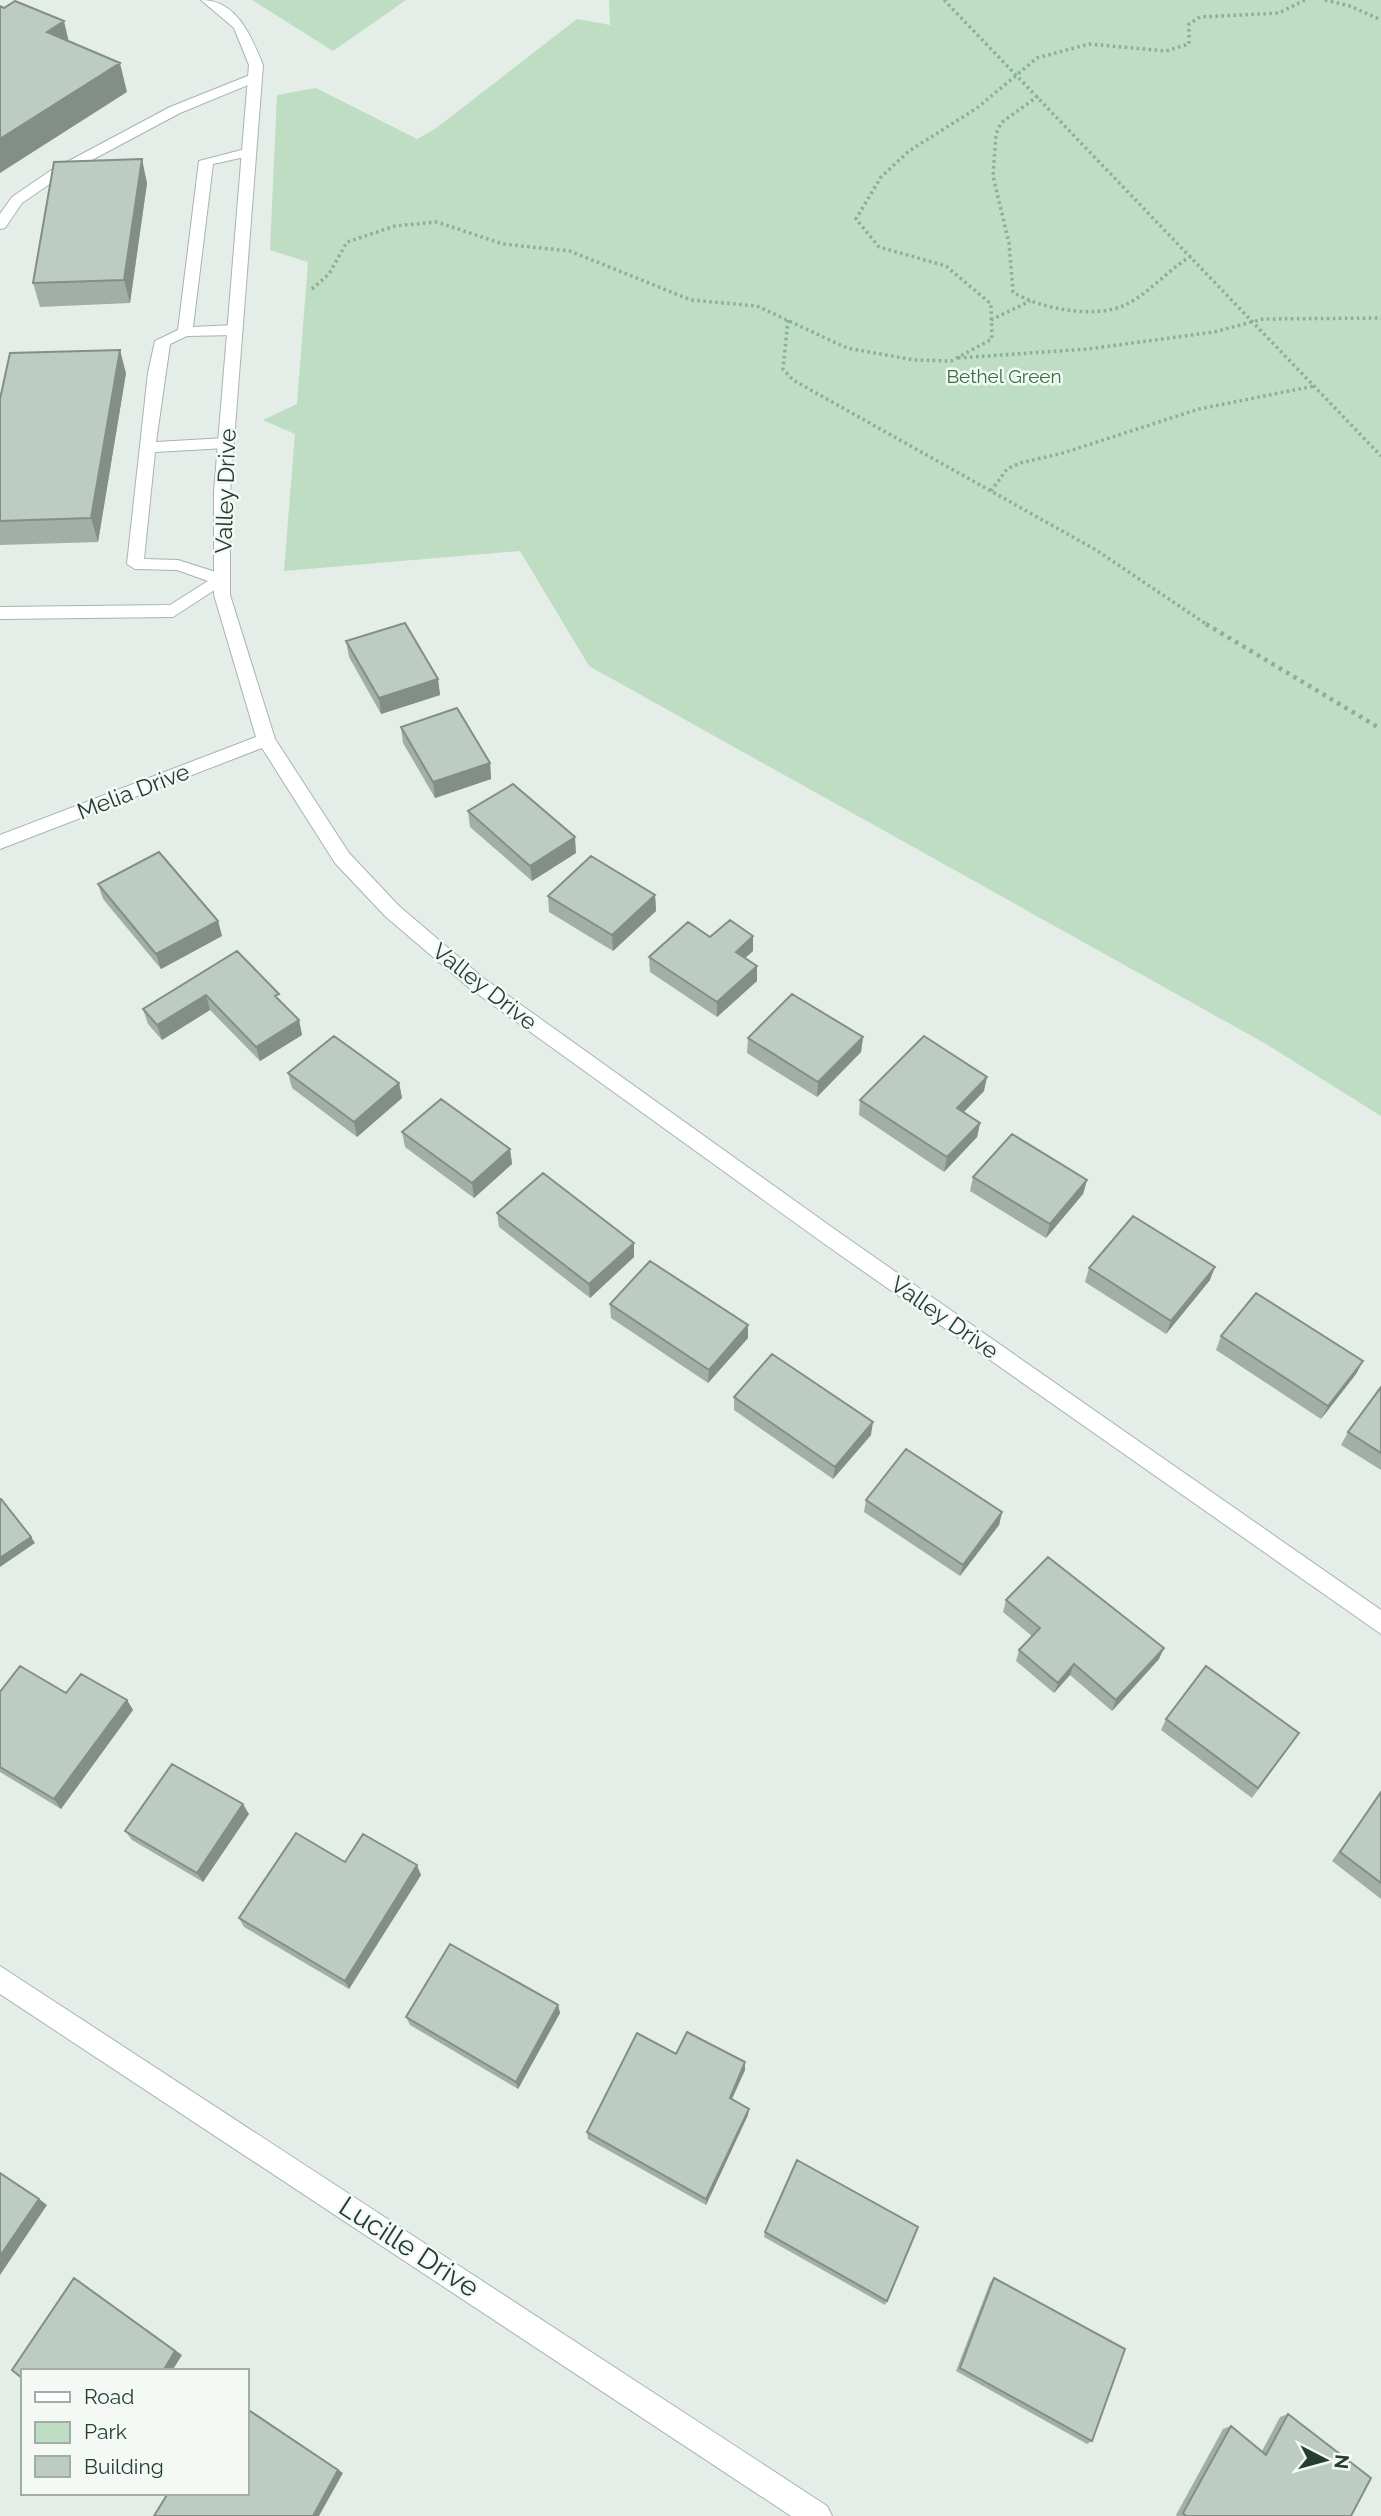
<svg xmlns="http://www.w3.org/2000/svg" width="1381" height="2516" font-family="Raleway,sans-serif">
	<rect width="100%" height="100%" fill="#e4ede8"/>
	<path fill="#beddc2" d="M252,0H406L333,51Z
		M609,0H1381V1116L1266,1044L589,666L520,551L284,571L295,434L263,420L297,404L308,262L270,250L277,95L316,88L417,139L435,129L577,19L610,25Z"/>
	<g fill="none" stroke-linecap="round" stroke-linejoin="round">
		<g stroke="#a7b5ae" stroke-width="2">
			<path id="lane" d="M255,73L260,74V80L180,113L60,177L22,203L5,228L0,229V214L12,197L50,171L170,107Z
				M249,148L254,149V155L213,164L193,327L235,325L243,330L235,335L187,336L170,344L156,442L226,438L234,443L226,448L155,452L144,559L178,560L228,576L230,580L173,617L0,619V607L170,605L208,581L177,570L135,569L127,564L148,373L155,341L178,330L199,161Z"/>
		</g>
		<g stroke="#a7b5ae" stroke-width="2">
			<path id="street" d="M201,0C237,0 251,36 263,65L230,492V595L275,739L349,853L399,906L482,977L840,1233L1381,1610V1634L826,1245L468,987L385,916L335,863L262,748L0,849V835L256,737L214,595V492L249,65L234,28Z
				M0,1966L827,2506L832,2516H791L0,1994Z"/>
		</g>
		<path stroke="#86af9d" stroke-width="3.5" stroke-dasharray="2.5 3.5" stroke-linecap="butt" d="M944,0L1381,456
			M1325,0L1350,6L1381,20
			M1038,96L1001,123L996,134L993,176L1009,243L1013,292C1040,309 1095,319 1125,305C1147,295 1168,270 1191,256
			M312,289L329,274L347,242L395,226L437,222L503,244L570,251L691,300L757,306L847,348L914,360L951,361L992,339L991,304L946,266L879,247L856,219L881,177L909,151L977,108L1037,58L1089,44L1166,51L1189,44V24L1200,17L1279,13L1305,0
			M788,320L783,369L793,380L1096,550L1209,626
			M991,320L1030,301
			M958,358L1088,349L1214,332L1263,319L1381,318
			M991,491L1007,469L1020,463L1063,453L1199,409L1314,386"/>
		<path stroke="#86af9d" stroke-width="4.5" stroke-dasharray="3.5 5" stroke-linecap="butt" d="M1206,624L1381,729"/>
		<use href="#lane" fill="#fff" fill-rule="evenodd"/>
		<use href="#street" fill="#fff" fill-rule="evenodd"/>
	</g>
	<path fill="#a2afa8" d="M147,183L130,303L40,307L33,283Z
		M126,373L98,542L0,545V399Z
		M346,641L438,679L440,695L381,714L349,657Z
		M401,727L490,763L491,779L435,798L403,743Z
		M468,811L576,853L532,881L470,827Z
		M98,884L218,921L222,936L161,969L103,899Z
		M655,895L656,911L613,951L549,912L548,896Z
		M710,937L753,951L745,958L757,966V981L717,1017L650,972L649,957Z
		M237,951L281,1002L299,1020L302,1035L260,1061L210,1010L162,1040L148,1024L143,1009Z
		M863,1037L861,1052L817,1097L747,1053L748,1038Z
		M288,1073L399,1083L402,1098L357,1137L292,1088Z
		M984,1091L964,1112L980,1123L977,1137L944,1172L859,1115L860,1100Z
		M402,1132L510,1149L512,1164L474,1198L405,1147Z
		M973,1177L1087,1180L1083,1194L1046,1238L970,1191Z
		M497,1213L634,1257L590,1298L499,1227Z
		M1089,1268L1210,1280L1166,1334L1085,1282Z
		M610,1304L748,1338L708,1383L611,1318Z
		M1221,1336L1363,1361L1356,1374L1321,1419L1216,1350Z
		M1381,1387V1470L1341,1445L1348,1432Z
		M734,1397L871,1435L833,1479L734,1410Z
		M866,1500L1002,1512L999,1525L960,1576L864,1512Z
		M1006,1600L1159,1659L1112,1711L1070,1675L1054,1693L1016,1661L1019,1650L1033,1637L1003,1612Z
		M0,1692L66,1693L127,1700L133,1710L61,1809L0,1772Z
		M1166,1719L1299,1733L1252,1798L1161,1730Z
		M1381,1792V1899L1332,1861Z
		M249,1814L203,1882L132,1840L125,1831Z
		M345,1862L421,1875L349,1989L244,1927L239,1918Z
		M558,2005L560,2013L518,2089L410,2025L406,2017Z
		M676,2054L745,2070L732,2099L748,2115L706,2205L588,2139L587,2132Z
		M765,2232L887,2301L885,2305L764,2237Z
		M994,2278L1092,2441L1087,2444L956,2371L990,2283Z
		M1288,2414L1351,2516H1177L1176,2515L1223,2429L1231,2426L1262,2451L1280,2417Z"/>
	<path fill="#848e88" d="M64,21L71,51L47,32Z
		M120,63L127,92L0,173V139Z
		M142,159L147,183L130,303L124,280Z
		M120,350L126,373L98,542L91,518Z
		M438,679L440,695L381,714L379,698Z
		M490,763L491,779L435,798L433,782Z
		M575,837L576,853L532,881L530,866Z
		M655,895L656,911L613,951L612,935Z
		M218,921L222,936L161,969L156,954Z
		M753,936V951L735,967L736,952Z
		M757,966V981L717,1017V1002Z
		M206,995L210,1010L162,1040L157,1025Z
		M299,1020L302,1035L260,1061L256,1047Z
		M863,1037L861,1052L817,1097L818,1082Z
		M987,1077L984,1091L954,1122L957,1108Z
		M399,1083L402,1098L357,1137L354,1122Z
		M980,1123L977,1137L944,1172L947,1157Z
		M510,1149L512,1164L474,1198L472,1183Z
		M1087,1180L1083,1194L1046,1238L1050,1224Z
		M634,1243V1257L590,1298L589,1284Z
		M1215,1267L1210,1280L1166,1334L1171,1321Z
		M748,1325V1338L708,1383L709,1370Z
		M1363,1361L1356,1374L1321,1419L1328,1406Z
		M873,1422L871,1435L833,1479L835,1467Z
		M1002,1512L999,1525L960,1576L963,1565Z
		M31,1537L35,1543L0,1567V1558Z
		M1164,1648L1159,1659L1112,1711L1116,1700Z
		M1074,1664L1070,1675L1054,1693L1058,1683Z
		M127,1700L133,1710L61,1809L54,1799Z
		M243,1804L249,1814L203,1882L197,1873Z
		M417,1865L421,1875L349,1989L345,1981Z
		M558,2005L560,2013L518,2089L516,2082Z
		M745,2062V2070L729,2105L730,2098Z
		M749,2109L748,2115L706,2205V2199Z
		M39,2199L47,2205L0,2275V2256Z
		M74,2278L182,2355L172,2371H163Z
		M247,2408L343,2473L319,2516H313Z"/>
	<path fill="#bccbc3" stroke="#848e88" stroke-width="2" d="M15,1L64,21L47,32L120,63L0,139V6L4,8Z
		M142,159L124,280L33,283L54,162Z
		M120,350L91,518L0,521V399L10,353Z
		M405,623L438,679L379,698L346,641Z
		M457,708L490,763L433,782L401,727Z
		M513,784L575,837L530,866L468,811Z
		M159,852L218,921L156,954L98,884Z
		M591,856L655,895L612,935L548,896Z
		M730,920L753,936L736,952L757,966L717,1002L649,957L688,922L710,937Z
		M237,951L279,994L275,996L299,1020L256,1047L206,995L157,1025L143,1009Z
		M792,994L863,1037L818,1082L748,1038Z
		M334,1036L399,1083L354,1122L288,1073Z
		M924,1036L987,1077L957,1108L980,1123L947,1157L860,1100Z
		M441,1099L510,1149L472,1183L402,1132Z
		M1012,1134L1087,1180L1050,1224L973,1177Z
		M543,1173L634,1243L589,1284L497,1213Z
		M1133,1216L1215,1267L1171,1321L1089,1268Z
		M650,1261L748,1325L709,1370L610,1304Z
		M1256,1293L1363,1361L1328,1406L1221,1336Z
		M772,1354L873,1422L835,1467L734,1397Z
		M1381,1387V1453L1348,1432Z
		M906,1449L1002,1512L963,1565L866,1500Z
		M0,1499H1L31,1537L0,1558Z
		M1048,1557L1164,1648L1116,1700L1074,1664L1058,1683L1019,1650L1040,1628L1006,1600Z
		M20,1666L66,1693L81,1674L127,1700L54,1799L0,1767V1692Z
		M1206,1666L1299,1733L1258,1788L1166,1719Z
		M172,1764L243,1804L197,1873L125,1831Z
		M1381,1792V1883L1340,1852Z
		M296,1833L345,1862L363,1834L417,1865L345,1981L239,1918Z
		M450,1944L558,2005L516,2082L406,2017Z
		M687,2032L745,2062L730,2098L749,2109L706,2199L587,2132L637,2033L676,2054Z
		M797,2160L918,2227L887,2301L765,2232Z
		M0,2173L39,2199L0,2256Z
		M74,2278L175,2351L163,2371H23V2379L12,2370Z
		M994,2278L1125,2349L1092,2441L960,2368Z
		M247,2409L338,2470L313,2516H154L168,2493H247Z
		M1288,2414L1371,2478L1351,2516H1186L1183,2513L1231,2426L1266,2455Z"/>
	<g text-anchor="middle" dominant-baseline="central" stroke-width="5" stroke-linejoin="round" paint-order="stroke">
		<g font-size="19" fill="#2f7341" stroke="#f4f9f6">
			<text x="1004" y="376">Bethel Green</text>
		</g>
		<g font-size="23" fill="#243e34" stroke="#f4f9f6">
			<text transform="translate(225 491) rotate(-88)">Valley Drive</text>
			<text transform="translate(133 791) rotate(-21)">Melia Drive</text>
			<text transform="translate(485 986) rotate(38)">Valley Drive</text>
			<text transform="translate(945 1317) rotate(35)">Valley Drive</text>
		</g>
		<g font-size="28" fill="#243e34" stroke="#f4f9f6">
			<text transform="translate(409 2247) rotate(33)">Lucille Drive</text>
		</g>
	</g>
	<rect x="21" y="2369" width="228" height="126" fill="#f4f9f6" stroke="#a1aea8" stroke-width="2"/>
	<rect x="35" y="2392" width="35" height="10" fill="#ffffff" stroke="#a1aea8" stroke-width="2"/>
	<text x="84" y="2404" font-size="21" fill="#243e34">Road</text>
	<rect x="35" y="2422" width="35" height="21" fill="#beddc2" stroke="#a1aea8" stroke-width="2"/>
	<text x="84" y="2439" font-size="21" fill="#243e34">Park</text>
	<rect x="35" y="2456" width="35" height="21" fill="#bccbc3" stroke="#a1aea8" stroke-width="2"/>
	<text x="84" y="2474" font-size="21" fill="#243e34">Building</text>
	<g transform="translate(1325 2460) rotate(96)" stroke="#f4f9f6" stroke-width="5" paint-order="stroke">
	<path d="M0-5L12 26L0 18L-12 26Z" fill="#243e34"/>
	<text y="-10" font-size="19" font-weight="bold" text-anchor="middle" fill="#243e34">N</text>
	</g>
</svg>
